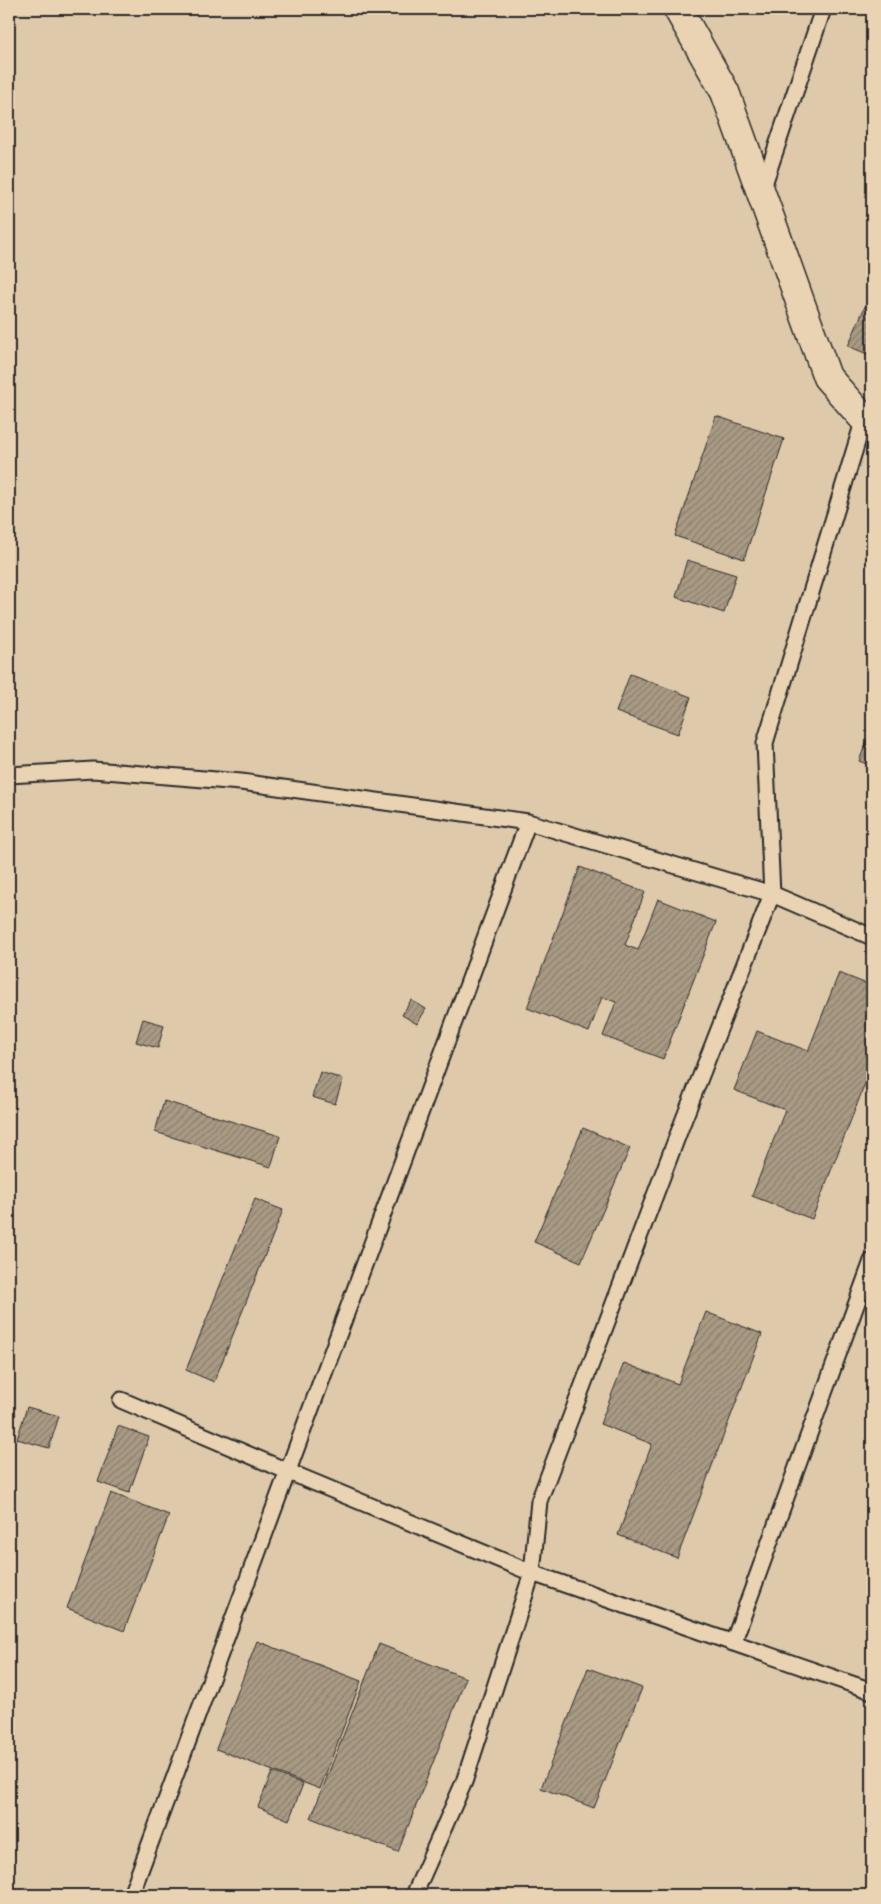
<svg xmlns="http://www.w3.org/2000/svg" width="881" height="1904" font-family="'Architects Daughter',sans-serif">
	<defs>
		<pattern id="building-hatch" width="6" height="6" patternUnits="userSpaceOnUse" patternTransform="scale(1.25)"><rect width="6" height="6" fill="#a99a84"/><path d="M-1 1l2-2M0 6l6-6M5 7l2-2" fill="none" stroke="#8a7e6c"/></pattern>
	</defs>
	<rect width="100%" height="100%" fill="#dec9aa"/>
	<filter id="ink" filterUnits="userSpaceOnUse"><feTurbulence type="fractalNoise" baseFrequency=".02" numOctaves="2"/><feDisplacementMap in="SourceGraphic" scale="10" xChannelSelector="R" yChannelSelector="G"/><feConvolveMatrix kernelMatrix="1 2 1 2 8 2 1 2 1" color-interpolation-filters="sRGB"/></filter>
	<g filter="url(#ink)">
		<path fill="url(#building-hatch)" stroke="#2b2b2b" d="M872,290V356L848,346Z
			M716,416L784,439L744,559L675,536Z
			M687,560L736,575L724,613L676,597Z
			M630,674L691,697L678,734L616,712Z
			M872,728V766L859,761Z
			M580,867L645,892L625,945L638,950L658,899L716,922L663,1059L603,1036L616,1002L602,997L589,1032L527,1008Z
			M839,973L872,986V1066L812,1219L752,1196L785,1110L734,1090L757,1031L808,1051Z
			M411,1000L426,1009L417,1024L402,1015Z
			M143,1019L164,1025L158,1048L136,1042Z
			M320,1072L343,1079L335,1104L312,1097Z
			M164,1101L280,1136L271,1167L155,1132Z
			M583,1128L630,1148L581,1262L534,1242Z
			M255,1199L283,1210L214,1382L186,1370Z
			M706,1312L762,1334L677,1558L618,1535L652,1444L600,1424L624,1363L678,1384Z
			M27,1407L59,1416L49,1448L17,1439Z
			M118,1426L149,1437L129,1493L98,1482Z
			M111,1493L169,1515L124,1631L67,1608Z
			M257,1641L361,1681L320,1789L216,1749Z
			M379,1644L466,1678L398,1852L311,1818Z
			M588,1668L642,1688L594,1808L541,1788Z
			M272,1772L303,1784L289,1820L258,1807Z"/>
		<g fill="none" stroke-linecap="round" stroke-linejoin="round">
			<g stroke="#2b2b2b" stroke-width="19">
				<path id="lane" d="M762,190L823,9
					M9,775L93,770L241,782L528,822L772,894L872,937
					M121,1400L289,1472L532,1573L872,1691
					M733,1643L872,1261
					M131,1895L528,822
					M414,1895L464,1782L532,1573L539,1501L682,1124L772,894L765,743L864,419L869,420"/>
			</g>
			<g stroke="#2b2b2b" stroke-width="31">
				<path id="street" d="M678,9L725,92L827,377L864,419"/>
			</g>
			<use href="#lane" stroke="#e9d3b2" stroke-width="15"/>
			<use href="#street" stroke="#e9d3b2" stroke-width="28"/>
		</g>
	</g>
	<rect width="881" height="1904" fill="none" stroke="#e9d3b2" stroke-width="30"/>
	<rect x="15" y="15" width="851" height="1874" fill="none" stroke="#2b2b2b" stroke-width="2" filter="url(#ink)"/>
</svg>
